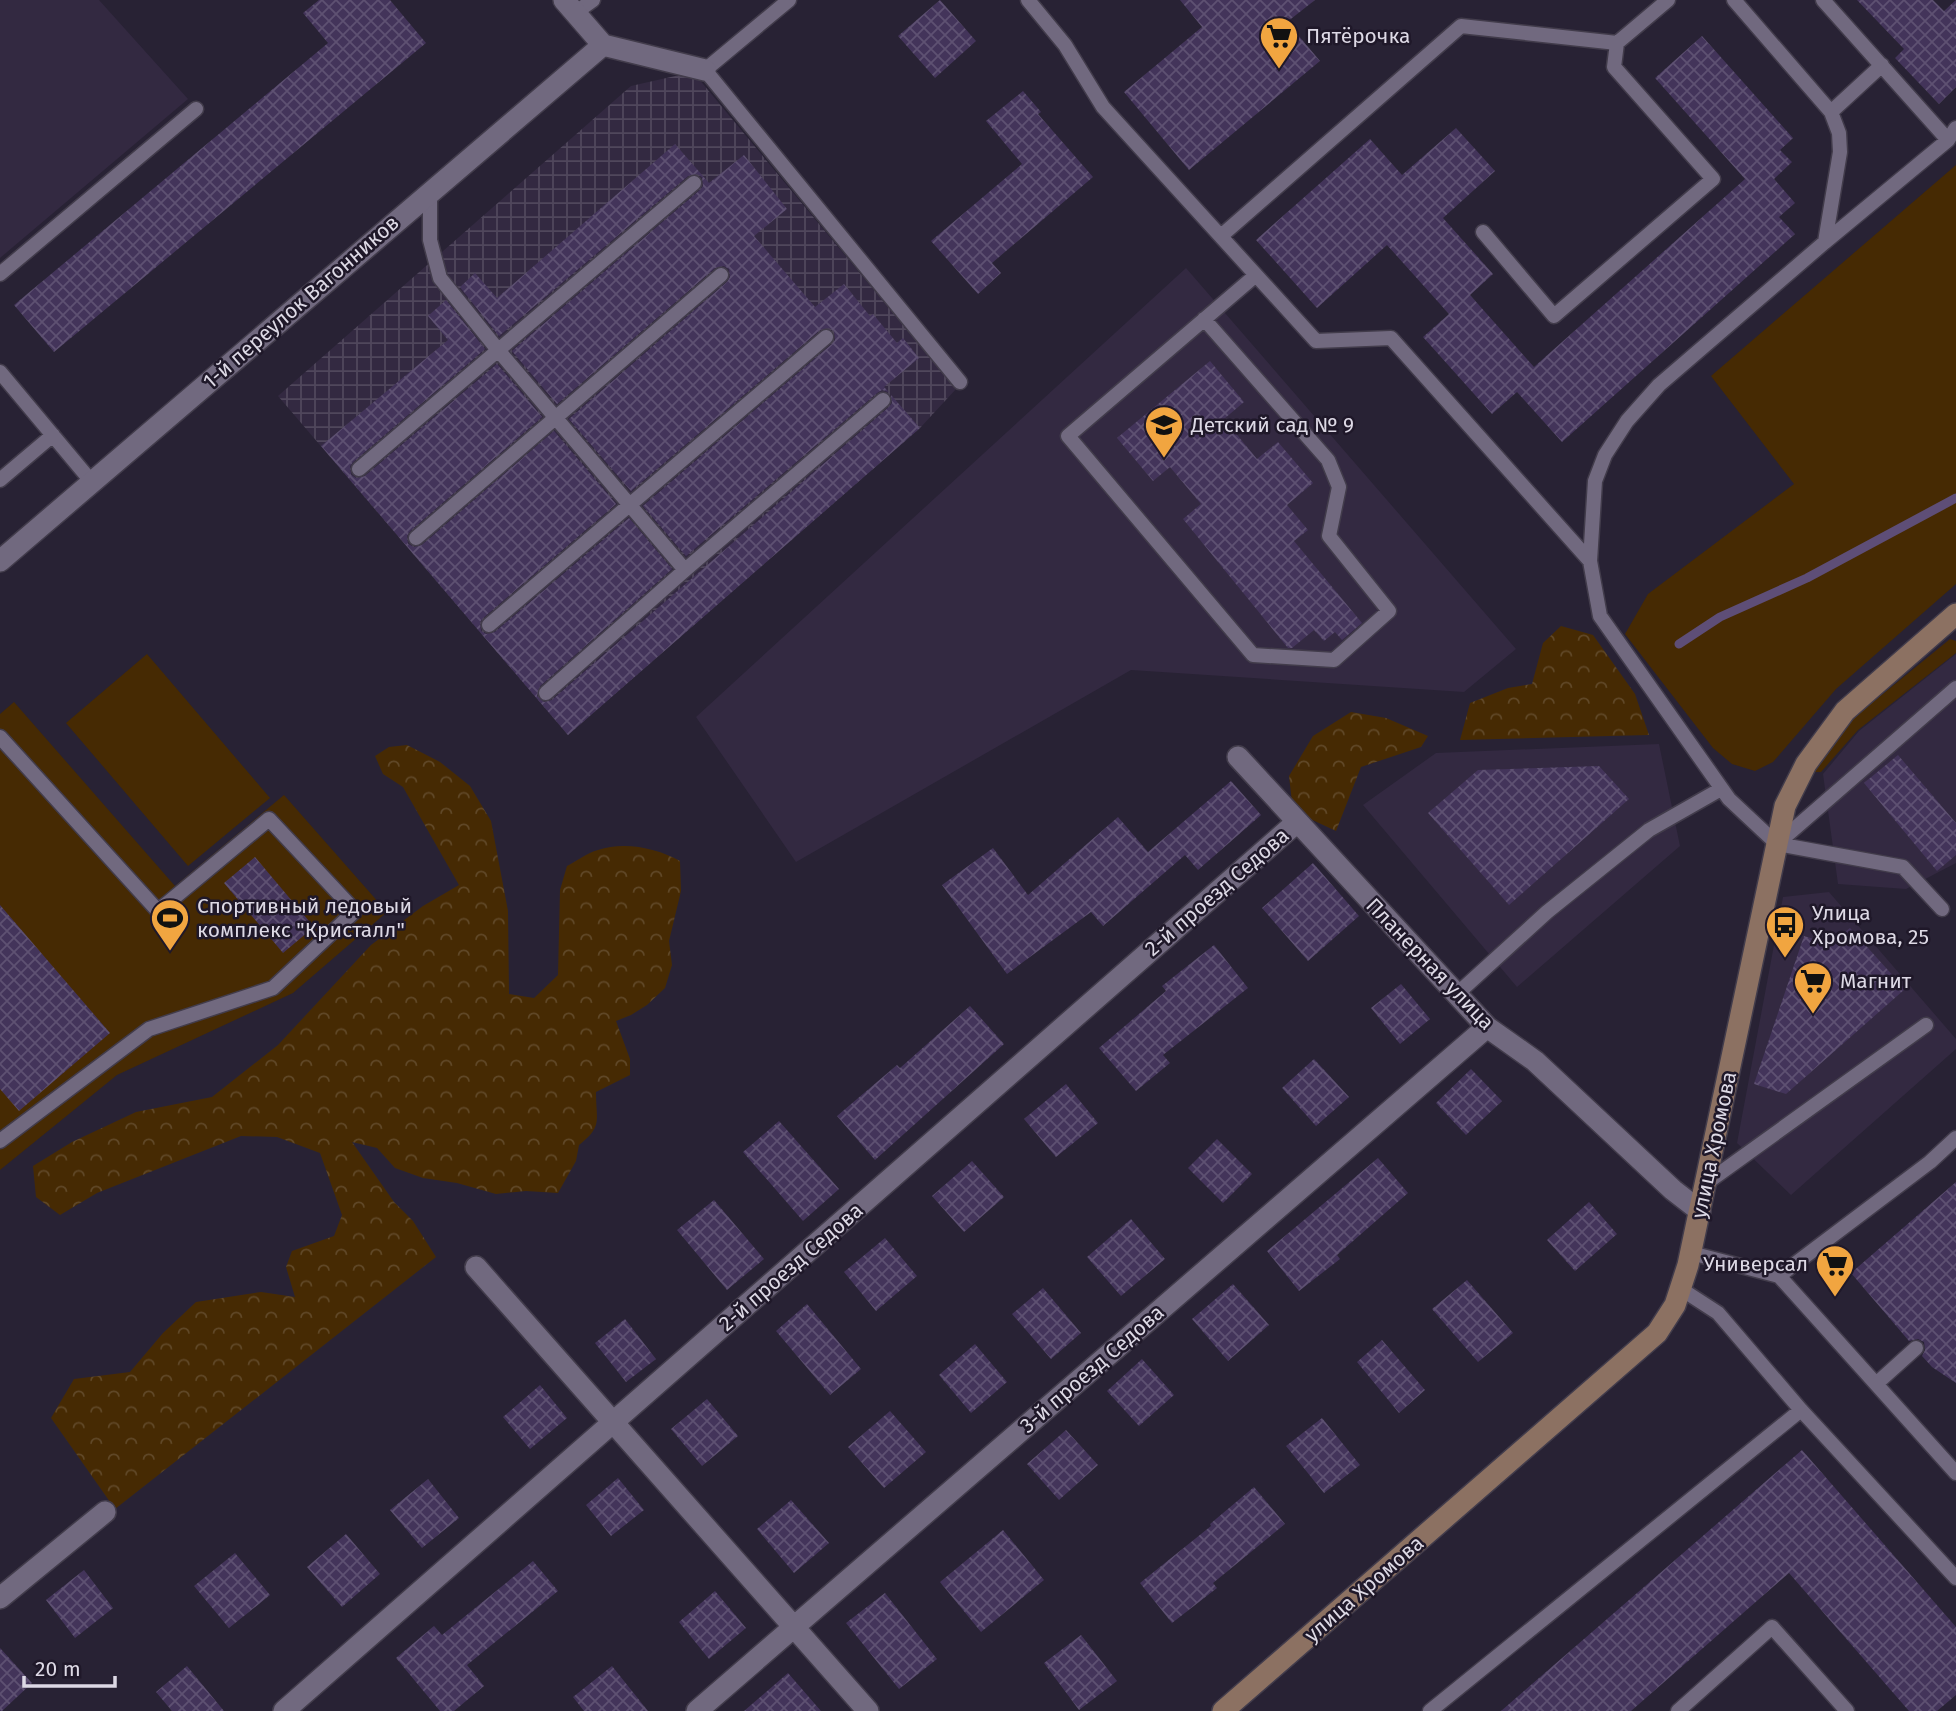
<svg xmlns="http://www.w3.org/2000/svg" width="1956" height="1711" font-family="'Fira Sans',sans-serif">
	<defs>
		<pattern id="industrial-grid" width="8" height="8" patternUnits="userSpaceOnUse" patternTransform="scale(1.75)"><rect width="8" height="8" fill="#332941"/><path d="M0 4h8M4 0v8" fill="none" stroke="#50475c"/></pattern>
		<pattern id="forest-crowns" width="20" height="18" patternUnits="userSpaceOnUse" patternTransform="scale(1.75)"><rect width="20" height="18" fill="#462a03"/><path d="M2 6a3 3 0 1 1 6 0M12 15a3 3 0 1 1 6 0" fill="none" stroke="#604828"/></pattern>
		<pattern id="building-cross-hatch" width="8" height="8" patternUnits="userSpaceOnUse" patternTransform="scale(1.75)"><rect width="8" height="8" fill="#43345a"/><path d="M0 0l8 8M0 8l8-8" fill="none" stroke="#5e5172"/></pattern>
	</defs>
	<rect width="100%" height="100%" fill="#282234"/>
	<path fill="#332941" d="M0,0H99L188,99L0,258Z
		M1186,268L1516,649L1464,692L1131,670L796,862L696,717Z
		M1956,654V863L1906,889L1838,884L1823,774L1859,731Z
		M1659,744L1680,846L1517,987L1363,805L1436,753Z
		M1829,892L1956,1039V1049L1791,1195L1737,1143L1783,897Z"/>
	<path fill="url(#industrial-grid)" d="M693,72L956,389L920,428L568,735L278,396L631,86Z"/>
	<path fill="#462a03" d="M1956,165V584L1836,689L1773,762L1755,771L1732,764L1713,748L1625,634L1648,594L1794,484L1711,376Z
		M1950,639L1956,641V653L1858,730L1821,772H1812L1845,725Z
		M147,654L270,798L188,866L66,723Z
		M14,702L175,886L284,795L387,912L293,993L117,1075L0,1170V714Z"/>
	<path fill="url(#forest-crowns)" d="M1561,626L1593,635L1635,694L1649,735L1460,740L1470,703L1508,688L1532,684L1543,643Z
		M1351,712L1386,718L1428,736L1421,747L1361,767L1336,831L1306,817L1292,802L1289,776L1313,736Z
		M407,745L440,762L470,786L491,821L508,911L509,994L534,998L558,975L560,890L567,866C577,861 587,853 598,850C624,841 657,848 680,861L681,891L669,941L672,965L665,988L647,1005L631,1015L616,1021L630,1059V1075L596,1092C596,1121 603,1126 579,1145L576,1161L558,1193L526,1191L496,1194L457,1183L423,1178L395,1168L377,1148L352,1142L394,1202L413,1221L436,1257L115,1509L51,1418L74,1379L130,1372L163,1333L196,1302L261,1292L295,1297L286,1267L292,1251L334,1236L342,1215L320,1153L277,1137L241,1136L97,1193L60,1215L36,1197L33,1166L72,1142L136,1112L212,1097L278,1045L371,945L423,906L459,885L403,787L383,774L375,756L389,747Z"/>
	<g fill="none" stroke-linecap="round" stroke-linejoin="round">
		<path stroke="#5e4e77" stroke-width="9" d="M1679,644L1720,617L1807,578L1956,498"/>
	</g>
	<path fill="url(#building-cross-hatch)" d="M319,0H390L426,43L54,352L14,305L328,43L303,13Z
		M940,0L976,41L935,78L898,36Z
		M1180,0H1315L1287,22L1320,61L1189,170L1124,92L1202,27Z
		M1857,0H1933L1944,11L1956,0V87L1939,104L1895,58L1904,49Z
		M1702,36L1793,138L1780,150L1792,162L1774,179L1795,203L1779,217L1795,234L1562,442L1517,392L1492,414L1423,337L1449,314L1387,245L1317,308L1256,240L1370,139L1402,175L1456,128L1495,171L1443,218L1493,274L1470,295L1534,367L1745,179L1655,78Z
		M1023,91L1041,112L1038,114L1093,177L992,263L1001,273L978,294L931,241L1022,164L986,121Z
		M675,144L709,183L744,155L787,209L754,236L815,307L844,284L870,316L873,314L897,343L903,338L919,358L884,387L889,392L882,390L877,393L686,556L643,506L832,344L835,340L834,331L829,328L820,330L631,491L569,419L727,282L730,277L729,269L724,266L715,268L557,404L512,351L700,190L703,186L702,177L697,174L688,176L499,336L460,287L475,273L497,298Z
		M446,300L485,349L353,462L350,466L351,475L356,478L365,476L497,364L542,417L410,531L407,536L408,544L414,547L422,545L554,431L616,504L483,618L480,622L481,631L486,634L495,632L629,518L672,569L540,686L537,696L544,702L552,700L889,407L892,403L891,395L920,428L568,735L321,446L448,340L428,316Z
		M1210,361L1244,402L1224,419L1257,459L1278,442L1313,483L1287,505L1308,530L1294,541L1362,623L1342,640L1335,632L1324,641L1314,630L1292,648H1288L1183,519L1201,504L1170,467L1153,481L1117,438Z
		M1898,755L1956,823V855L1937,871L1864,783Z
		M1599,766L1629,799L1509,905L1428,813L1478,770Z
		M1231,781L1261,815L1198,870L1185,855L1103,926L1091,912L1007,974L942,885L993,848L1028,895L1118,817L1148,852Z
		M255,857L314,927L283,953L224,883Z
		M1313,863L1359,916L1308,961L1262,908Z
		M0,905L110,1033L19,1111L0,1089Z
		M1850,928L1905,989L1786,1094L1754,1084L1804,936L1830,944Z
		M1214,945L1248,988L1163,1055L1170,1063L1136,1091L1099,1048L1166,991L1162,986Z
		M1401,984L1430,1019L1400,1044L1371,1008Z
		M970,1006L1004,1044L875,1160L837,1116L897,1065L900,1068Z
		M1314,1059L1349,1097L1316,1126L1282,1088Z
		M1471,1069L1502,1101L1466,1135L1436,1103Z
		M1066,1084L1098,1123L1056,1157L1024,1119Z
		M779,1121L839,1189L803,1221L743,1152Z
		M1217,1139L1252,1174L1223,1203L1188,1168Z
		M1378,1158L1408,1193L1337,1255L1340,1259L1299,1291L1267,1251Z
		M972,1161L1004,1197L964,1232L932,1196Z
		M1956,1182V1383L1932,1367L1922,1356L1925,1350L1924,1342L1918,1339L1909,1341L1851,1273Z
		M714,1200L764,1259L727,1290L677,1230Z
		M1589,1202L1617,1234L1575,1271L1547,1240Z
		M1131,1219L1165,1259L1121,1296L1087,1257Z
		M885,1238L917,1276L876,1311L844,1272Z
		M1467,1280L1513,1333L1478,1362L1432,1309Z
		M1233,1284L1269,1325L1228,1361L1192,1319Z
		M1043,1288L1081,1333L1051,1359L1012,1314Z
		M807,1304L861,1369L830,1395L776,1331Z
		M625,1319L656,1359L626,1382L595,1343Z
		M1382,1340L1425,1390L1399,1413L1357,1362Z
		M975,1344L1007,1382L971,1413L939,1375Z
		M1142,1359L1174,1395L1139,1426L1107,1391Z
		M540,1385L567,1418L530,1449L503,1417Z
		M707,1399L738,1436L702,1466L671,1429Z
		M890,1411L926,1452L884,1488L848,1447Z
		M1322,1418L1360,1465L1324,1493L1286,1446Z
		M1066,1430L1098,1465L1059,1500L1027,1464Z
		M1802,1450L1956,1627V1695L1937,1711H1909L1789,1573L1631,1711H1501Z
		M618,1478L644,1510L611,1536L586,1505Z
		M428,1479L459,1518L422,1548L390,1510Z
		M1254,1487L1285,1524L1213,1583L1217,1588L1172,1623L1140,1583L1211,1526L1210,1524Z
		M791,1500L829,1543L794,1573L757,1529Z
		M1003,1530L1044,1580L981,1632L940,1582Z
		M346,1534L380,1574L342,1607L307,1567Z
		M235,1553L270,1595L229,1628L194,1586Z
		M533,1561L558,1591L467,1665L484,1686L454,1711H440L396,1658L434,1626L442,1635Z
		M84,1570L113,1608L75,1638L46,1600Z
		M715,1591L746,1628L709,1659L679,1622Z
		M885,1593L937,1659L899,1689L846,1623Z
		M1081,1635L1117,1681L1079,1710L1044,1663Z
		M0,1648L32,1683L2,1711H0Z
		M187,1666L224,1711H172L156,1692Z
		M612,1666L648,1711H584L573,1697Z
		M788,1673L821,1711H744Z"/>
	<g fill="none" stroke-linecap="round" stroke-linejoin="round">
		<g stroke="#423c4b" stroke-width="17">
			<path id="lane" d="M789,0L705,70L960,382
				M1028,0L1065,45L1103,107L1316,341L1391,338L1590,561L1600,616L1729,799L1777,844L1903,867L1942,909
				M1823,0L1948,140
				M575,13L593,0
				M1831,112L1882,65
				M430,191V240L440,278L498,350L685,570
				M1483,232L1554,316L1713,179L1614,67L1617,43L1668,0
				M1221,236L1461,26L1617,43
				M1825,242L1948,140L1956,128
				M0,274L196,109
				M1204,319L1328,460L1339,487L1329,536L1389,611L1334,660L1253,655L1068,436L1256,275
				M0,372L91,481
				M359,469L694,183
				M0,480L53,435
				M416,538L721,275
				M1590,561L1595,481L1605,455L1627,421L1659,385L1825,242L1840,152L1839,133L1831,112L1734,0
				M489,625L826,337
				M546,693L685,570L883,400
				M0,737L158,911L269,819L355,911L273,988L149,1029L0,1141
				M1778,843L1956,688
				M1457,994L1547,912L1649,830L1721,789
				M1705,1184L1926,1025
				M1691,1253L1779,1276L1956,1473
				M1779,1276L1930,1162L1956,1138
				M1681,1289L1718,1313L1801,1410L1956,1578
				M1876,1384L1916,1348
				M1430,1711L1801,1410
				M1678,1711L1772,1627L1847,1711"/>
		</g>
		<g stroke="#423c4b" stroke-width="24">
			<path id="street" d="M564,0L603,45L705,70
				M0,561L603,45
				M1238,757L1487,1027L1535,1061L1673,1190L1700,1211
				M476,1267L868,1711
				M0,1598L105,1512
				M284,1711L1297,822
				M697,1711L1487,1027"/>
		</g>
		<g stroke="#423c4b" stroke-width="24">
			<path id="secondary" d="M1223,1711L1657,1333L1675,1305L1688,1265L1785,806L1806,764L1845,711L1956,614"/>
		</g>
		<use href="#lane" stroke="#71697f" stroke-width="14"/>
		<use href="#street" stroke="#71697f" stroke-width="21"/>
		<use href="#secondary" stroke="#8c7162" stroke-width="21"/>
	</g>
	<defs>
		<g id="supermarket-pin" transform="scale(2.0125)"><path d="M0 17L-7.5 6A9.5 9.5 0 1 1 7.5 6Z" fill="#f1a540" stroke="#1f1829"/><path d="M-6-5.5h2.5l.6 2H6L4.5 2H-2.5L-4.4-4H-6ZM-1.5 3.2a1.3 1.3 0 1 0 .1 0ZM3 3.2a1.3 1.3 0 1 0 .1 0Z" fill="#111"/></g>
		<g id="school-pin" transform="scale(2.0125)"><path d="M0 17L-7.5 6A9.5 9.5 0 1 1 7.5 6Z" fill="#f1a540" stroke="#1f1829"/><path d="M0-5L7-2L0 1L-7-2ZM-4 1L0 2.5L4 1V4Q0 6-4 4Z" fill="#111"/></g>
		<g id="stadium-pin" transform="scale(2.0125)"><path d="M0 17L-7.5 6A9.5 9.5 0 1 1 7.5 6Z" fill="#f1a540" stroke="#1f1829"/><path d="M0-5a6.5 5 0 1 0 0 10a6.5 5 0 1 0 0-10ZM-3.5-1.8h7v3.6h-7Z" fill="#111"/></g>
		<g id="bus-pin" transform="scale(2.0125)"><path d="M0 17L-7.5 6A9.5 9.5 0 1 1 7.5 6Z" fill="#f1a540" stroke="#1f1829"/><path d="M-5-6H5V4H4V6H2V4H-2V6H-4V4H-5ZM-3.5-4V0h7V-4ZM-3.5 1.2v1.5H-2V1.2ZM2 1.2v1.5H3.5V1.2Z" fill="#111"/></g>
	</defs>
	<g fill-rule="evenodd">
		<use href="#supermarket-pin" x="1279" y="36"/>
		<use href="#school-pin" x="1164" y="425"/>
		<use href="#stadium-pin" x="170" y="918"/>
		<use href="#bus-pin" x="1785" y="925"/>
		<use href="#supermarket-pin" x="1813" y="981"/>
		<use href="#supermarket-pin" x="1835" y="1264"/>
	</g>
	<g text-anchor="middle" dominant-baseline="central" stroke-width="5" stroke-linejoin="round" paint-order="stroke">
		<g font-size="21" fill="#ddd9e5" stroke="#1f1829" text-anchor="start">
			<text x="1306" y="36">Пятёрочка</text>
			<text x="1191" y="425">Детский сад № 9</text>
			<text x="197" y="906">Спортивный ледовый<tspan x="197" dy="24">комплекс "Кристалл"</tspan></text>
			<text x="1812" y="913">Улица<tspan x="1812" dy="24">Хромова, 25</tspan></text>
			<text x="1840" y="981">Магнит</text>
			<text x="1808" y="1264" text-anchor="end">Универсал</text>
		</g>
		<g font-size="21" fill="#ddd9e5" stroke="#1f1829">
			<text transform="translate(301 302) rotate(-41)">1-й переулок Вагонников</text>
			<text transform="translate(1217 892) rotate(-41)">2-й проезд Седова</text>
			<text transform="translate(1430 964) rotate(46)">Планерная улица</text>
			<text transform="translate(1714 1145) rotate(-78)">улица Хромова</text>
			<text transform="translate(791 1267) rotate(-41)">2-й проезд Седова</text>
			<text transform="translate(1092 1369) rotate(-41)">3-й проезд Седова</text>
			<text transform="translate(1364 1589) rotate(-41)">улица Хромова</text>
		</g>
	</g>
	<path d="M24 1676v10h91v-10" fill="none" stroke="#ddd9e5" stroke-width="3.5"/>
	<text x="35" y="1676" font-size="21" fill="#ddd9e5" stroke="#1f1829" stroke-width="5" paint-order="stroke">20 m</text>
</svg>
